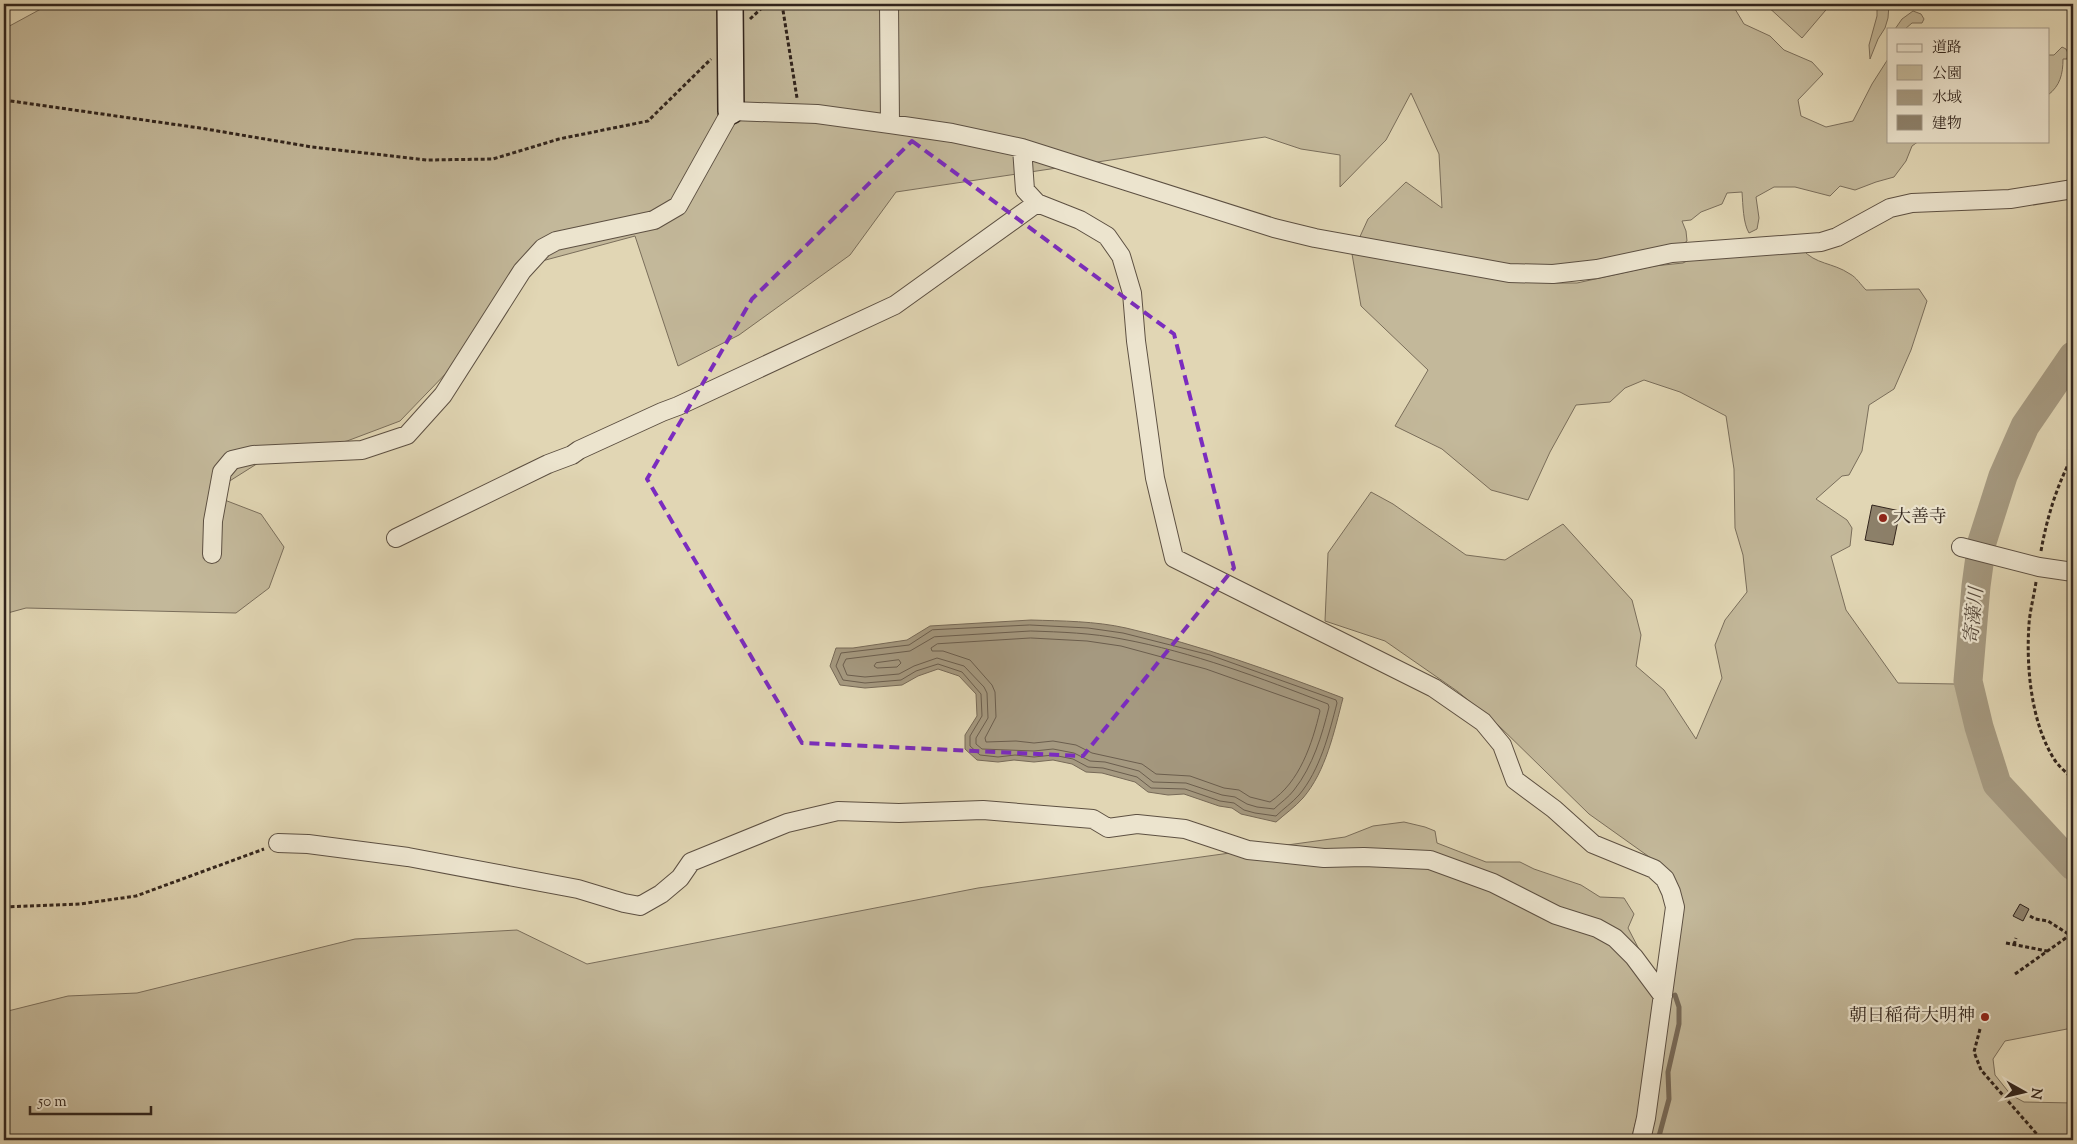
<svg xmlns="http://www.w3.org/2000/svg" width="2077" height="1144" font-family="'Sorts Mill Goudy','Noto Serif JP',serif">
	<rect width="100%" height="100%" fill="#e1d6b4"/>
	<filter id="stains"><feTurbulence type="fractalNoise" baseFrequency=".004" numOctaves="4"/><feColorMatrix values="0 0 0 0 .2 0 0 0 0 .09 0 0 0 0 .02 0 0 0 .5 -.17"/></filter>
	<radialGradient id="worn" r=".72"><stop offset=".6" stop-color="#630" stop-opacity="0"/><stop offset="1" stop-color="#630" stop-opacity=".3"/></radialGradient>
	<path fill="#c3b89a" stroke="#7a6e5b" d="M50,4H1732L1744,24L1770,36L1784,50L1812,62L1823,74L1798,100L1801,116L1826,127L1853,121L1872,84L1888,59V141H1919L1912,146L1906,161L1894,177L1876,182L1855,190L1840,186L1830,196L1795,187H1774L1756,197L1759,218L1757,229L1749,233C1743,223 1743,205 1742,192L1727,193L1722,204L1701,212L1691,220L1682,221L1686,231L1687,241L1679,247L1535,278L1557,283H1577L1654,266L1683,263L1700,254L1802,249C1816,265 1832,262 1850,274C1856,277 1861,285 1866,290L1919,289L1927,301L1911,350L1894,389L1869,405L1862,451L1849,475L1842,476L1816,499L1847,520L1852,528L1850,546L1831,556L1846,610L1898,683L1956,684L1960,694L1977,756L1994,794L2006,810L2048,857L2073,876V1026L2067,1029L2005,1041L1993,1059L1995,1075L2011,1095L2024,1102L2073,1103V1140H1647L1680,922L1662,866L1589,814L1497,724L1457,691L1385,641L1325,621L1328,553L1371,492L1393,504L1466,555L1505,560L1563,524L1632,600L1641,635L1636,666L1664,690L1696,739L1722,678L1715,645L1725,620L1747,592L1743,555L1735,528L1734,469L1726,416L1680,392L1644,380L1625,388L1610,402L1576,405L1550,452L1528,500L1491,490L1442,449L1395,426L1428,370L1361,306L1352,254L1368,219L1406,182L1442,208L1439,154L1411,93L1386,140L1340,187V155L1301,149L1265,137L896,192L850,255L739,335L678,366L635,236L542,261L454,365L400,421L347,441L263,460L209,494L261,514L284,547L269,588L236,613L26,608L4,614V29Z
		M1765,4H1831L1802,38Z
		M1877,4H1889L1888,18L1885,28L1878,39L1870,59L1869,45L1877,16Z
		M1913,11L1921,14L1924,19L1922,23H1912L1905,29H1895L1902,19Z
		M2062,47L2066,49L2068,53L2067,59H2063C2063,74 2060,86 2048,95V55H2054Z
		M1404,822L1425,827L1435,831L1437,843L1486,862H1520L1534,869L1581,885L1600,897L1624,898L1634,914L1628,928L1642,955L1658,978L1638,1113L1631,1140H4V1012L68,996L137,993L355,939L517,930L587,964L978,888L1345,837L1373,826Z"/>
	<path fill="#a59980" stroke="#776a58" d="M1031,620C1062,621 1095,621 1126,628C1200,645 1272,671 1343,698C1334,732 1326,771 1303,798C1295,807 1285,814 1276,822L1241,814L1232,808L1219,806L1184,794L1168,795L1148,792L1135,782L1102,773L1086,772L1072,764L1053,760L1034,762L1014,760L998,762L977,760L965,749V735L977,716L976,694L959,676L938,669L918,676L902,685L865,688L840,685L830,666L836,648H853L907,640L930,626Z"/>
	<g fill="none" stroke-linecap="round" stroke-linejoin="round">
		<path stroke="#6b5e4e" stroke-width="1" d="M1030,625L1088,628L1123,633L1210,655L1336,700L1337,703C1329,734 1320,770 1299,795C1292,803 1283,809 1276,816L1255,813L1244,810L1234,803L1220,801L1185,789L1151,788L1137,777L1103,768L1088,767L1073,759L1053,755L1034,757L1015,755L998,757L980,755L970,746V736L982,716L981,694L962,672L938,664L916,671L901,680L865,683L843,680L836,666L841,653L909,645L932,630Z
			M1031,631C1061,632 1092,633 1122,639C1192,652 1261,678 1328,704L1329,707C1322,735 1313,766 1294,790C1289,797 1280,803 1274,809L1257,807L1247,804L1235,797L1222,795L1186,783L1153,782L1139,771L1105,762L1090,761L1074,753L1053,749L1034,751L982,749L976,744V738L988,718L987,693L984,687L964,666L937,658L914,666L899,674L865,677L847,675L843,665L846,659L910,651L934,637Z
			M1031,638L1087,641L1121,646L1206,669L1319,709L1320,711C1312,744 1300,782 1270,802L1250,797L1239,790L1224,788L1190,776L1156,774L1142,764L1092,753L1076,745L1053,741L1034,743L1016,741L986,742L985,738L996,717L995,692L992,685L970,660L943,651H932L931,648L937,644Z
			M899,660L901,663L897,667L877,668L874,666L876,663Z"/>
		<path stroke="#776a58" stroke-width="5" d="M1658,1140L1669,1099L1668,1072L1679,1024V1007L1675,995"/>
		<path stroke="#a59980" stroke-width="29" d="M2073,356L2025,426L2003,476L1982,542L1976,586L1968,681L1979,727L1997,784L2073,866"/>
	</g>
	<path fill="#8d816b" stroke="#31241c" d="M1872,505L1900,511L1893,545L1865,540Z
		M2020,904L2029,909L2023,921L2013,916Z
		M1982,1012L1990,1015L1988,1022L1980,1019Z"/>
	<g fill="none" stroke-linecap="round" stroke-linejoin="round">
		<g stroke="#5d5042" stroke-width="20">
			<path id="street" d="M889,4L890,124
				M1022,148L1025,190L1037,203L1080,220L1107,236L1121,256L1132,293L1136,341L1155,478L1174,558L1434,688L1483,722L1502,745L1515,780L1554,809L1593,844L1654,869L1665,879L1671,892L1675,907L1646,1118L1641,1140
				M396,538L548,464L572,455L579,450L662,412L678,406L895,305L1037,203
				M1961,547L2039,567L2073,572
				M212,554L213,521L222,472L232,460L253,455L362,450L407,435L443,395L522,271L543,248L556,241L654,220L678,206L731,111L817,114L890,124L952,133L1022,148L1274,228L1315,238L1509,273L1553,274L1597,269L1672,253L1821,242L1837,237L1890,208L1912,203L2010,199L2073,189
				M278,843L308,844L408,857L578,889L624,903L640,906L661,894L680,878L691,862L787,823L838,811L899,813L983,810L1093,819L1108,828L1137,824L1185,829L1248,850L1324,858L1364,857L1430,860L1493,883L1556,915L1597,928L1615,938L1634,957L1663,996"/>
		</g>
		<g stroke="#31241c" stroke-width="28">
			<path id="secondary" d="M730,4L731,111"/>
		</g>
		<path stroke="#31241c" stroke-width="3" stroke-dasharray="4 2.5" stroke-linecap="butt" d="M782,4L797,98
			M750,19L766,4
			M4,100L200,128L312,147L427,160L493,159L559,139L648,121L711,59
			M2041,551C2047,517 2057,485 2073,455
			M2036,582C2034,596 2030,610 2029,624C2026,667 2031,722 2054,759C2059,767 2067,773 2073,779
			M4,907L80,904L136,896L264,849
			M2030,916L2035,919L2048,921L2070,935
			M2006,943L2047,951
			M2014,945L2016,938
			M2015,974L2070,935L2073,937
			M1980,1029L1974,1052L1981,1070L2042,1140"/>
		<use href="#street" stroke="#ece4ce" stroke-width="18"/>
		<use href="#secondary" stroke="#ece4ce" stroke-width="25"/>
	</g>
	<path fill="none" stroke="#7b2cbf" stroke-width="4" stroke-dasharray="10 6" stroke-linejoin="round" d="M912,141L1174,334L1234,568L1083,756L802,743L647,479L752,299Z"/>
	<g fill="#8f2418" stroke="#ece4ce" stroke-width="2">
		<circle cx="1883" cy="518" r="5"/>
		<circle cx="1985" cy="1017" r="5"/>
	</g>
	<g text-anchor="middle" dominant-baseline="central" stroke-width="4.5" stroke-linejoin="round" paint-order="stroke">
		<g font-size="18" fill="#31241c" stroke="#ece4ce" text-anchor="start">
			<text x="1893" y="518">大善寺</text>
			<text x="1975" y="1017" text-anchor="end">朝日稲荷大明神</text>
		</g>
		<g font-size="19" font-style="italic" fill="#54473a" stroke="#ece4ce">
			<text transform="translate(1975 616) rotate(-84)">寄藻川</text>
		</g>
	</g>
	<rect width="2077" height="1144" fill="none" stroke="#e1d6b4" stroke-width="20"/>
	<rect x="5" y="5" width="2067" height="1134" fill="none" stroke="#31241c" stroke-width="2.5"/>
	<rect x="10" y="10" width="2057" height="1124" fill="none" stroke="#31241c"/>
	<rect x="1887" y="28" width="162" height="115" fill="#ece4ce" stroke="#a19787"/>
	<rect x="1897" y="44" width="25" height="8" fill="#ece4ce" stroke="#a19787"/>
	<text x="1932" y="52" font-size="15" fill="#31241c">道路</text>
	<rect x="1897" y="65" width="25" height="15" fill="#c3b89a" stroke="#a19787"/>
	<text x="1932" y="78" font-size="15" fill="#31241c">公園</text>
	<rect x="1897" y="90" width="25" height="15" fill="#a59980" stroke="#a19787"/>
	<text x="1932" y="102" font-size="15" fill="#31241c">水域</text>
	<rect x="1897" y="115" width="25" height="15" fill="#8d816b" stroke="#a19787"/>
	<text x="1932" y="128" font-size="15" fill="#31241c">建物</text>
	<g transform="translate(2024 1092) rotate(98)" stroke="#ece4ce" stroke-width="4" paint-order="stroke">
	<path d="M0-4L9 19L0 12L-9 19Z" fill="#31241c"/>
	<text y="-8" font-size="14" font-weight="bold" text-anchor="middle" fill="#31241c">N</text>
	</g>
	<path d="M30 1106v8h121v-8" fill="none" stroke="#31241c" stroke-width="2.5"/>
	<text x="38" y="1106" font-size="15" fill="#31241c" stroke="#ece4ce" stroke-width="4" paint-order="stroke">50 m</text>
	<rect width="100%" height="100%" filter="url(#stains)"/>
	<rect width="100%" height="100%" fill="url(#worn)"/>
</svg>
